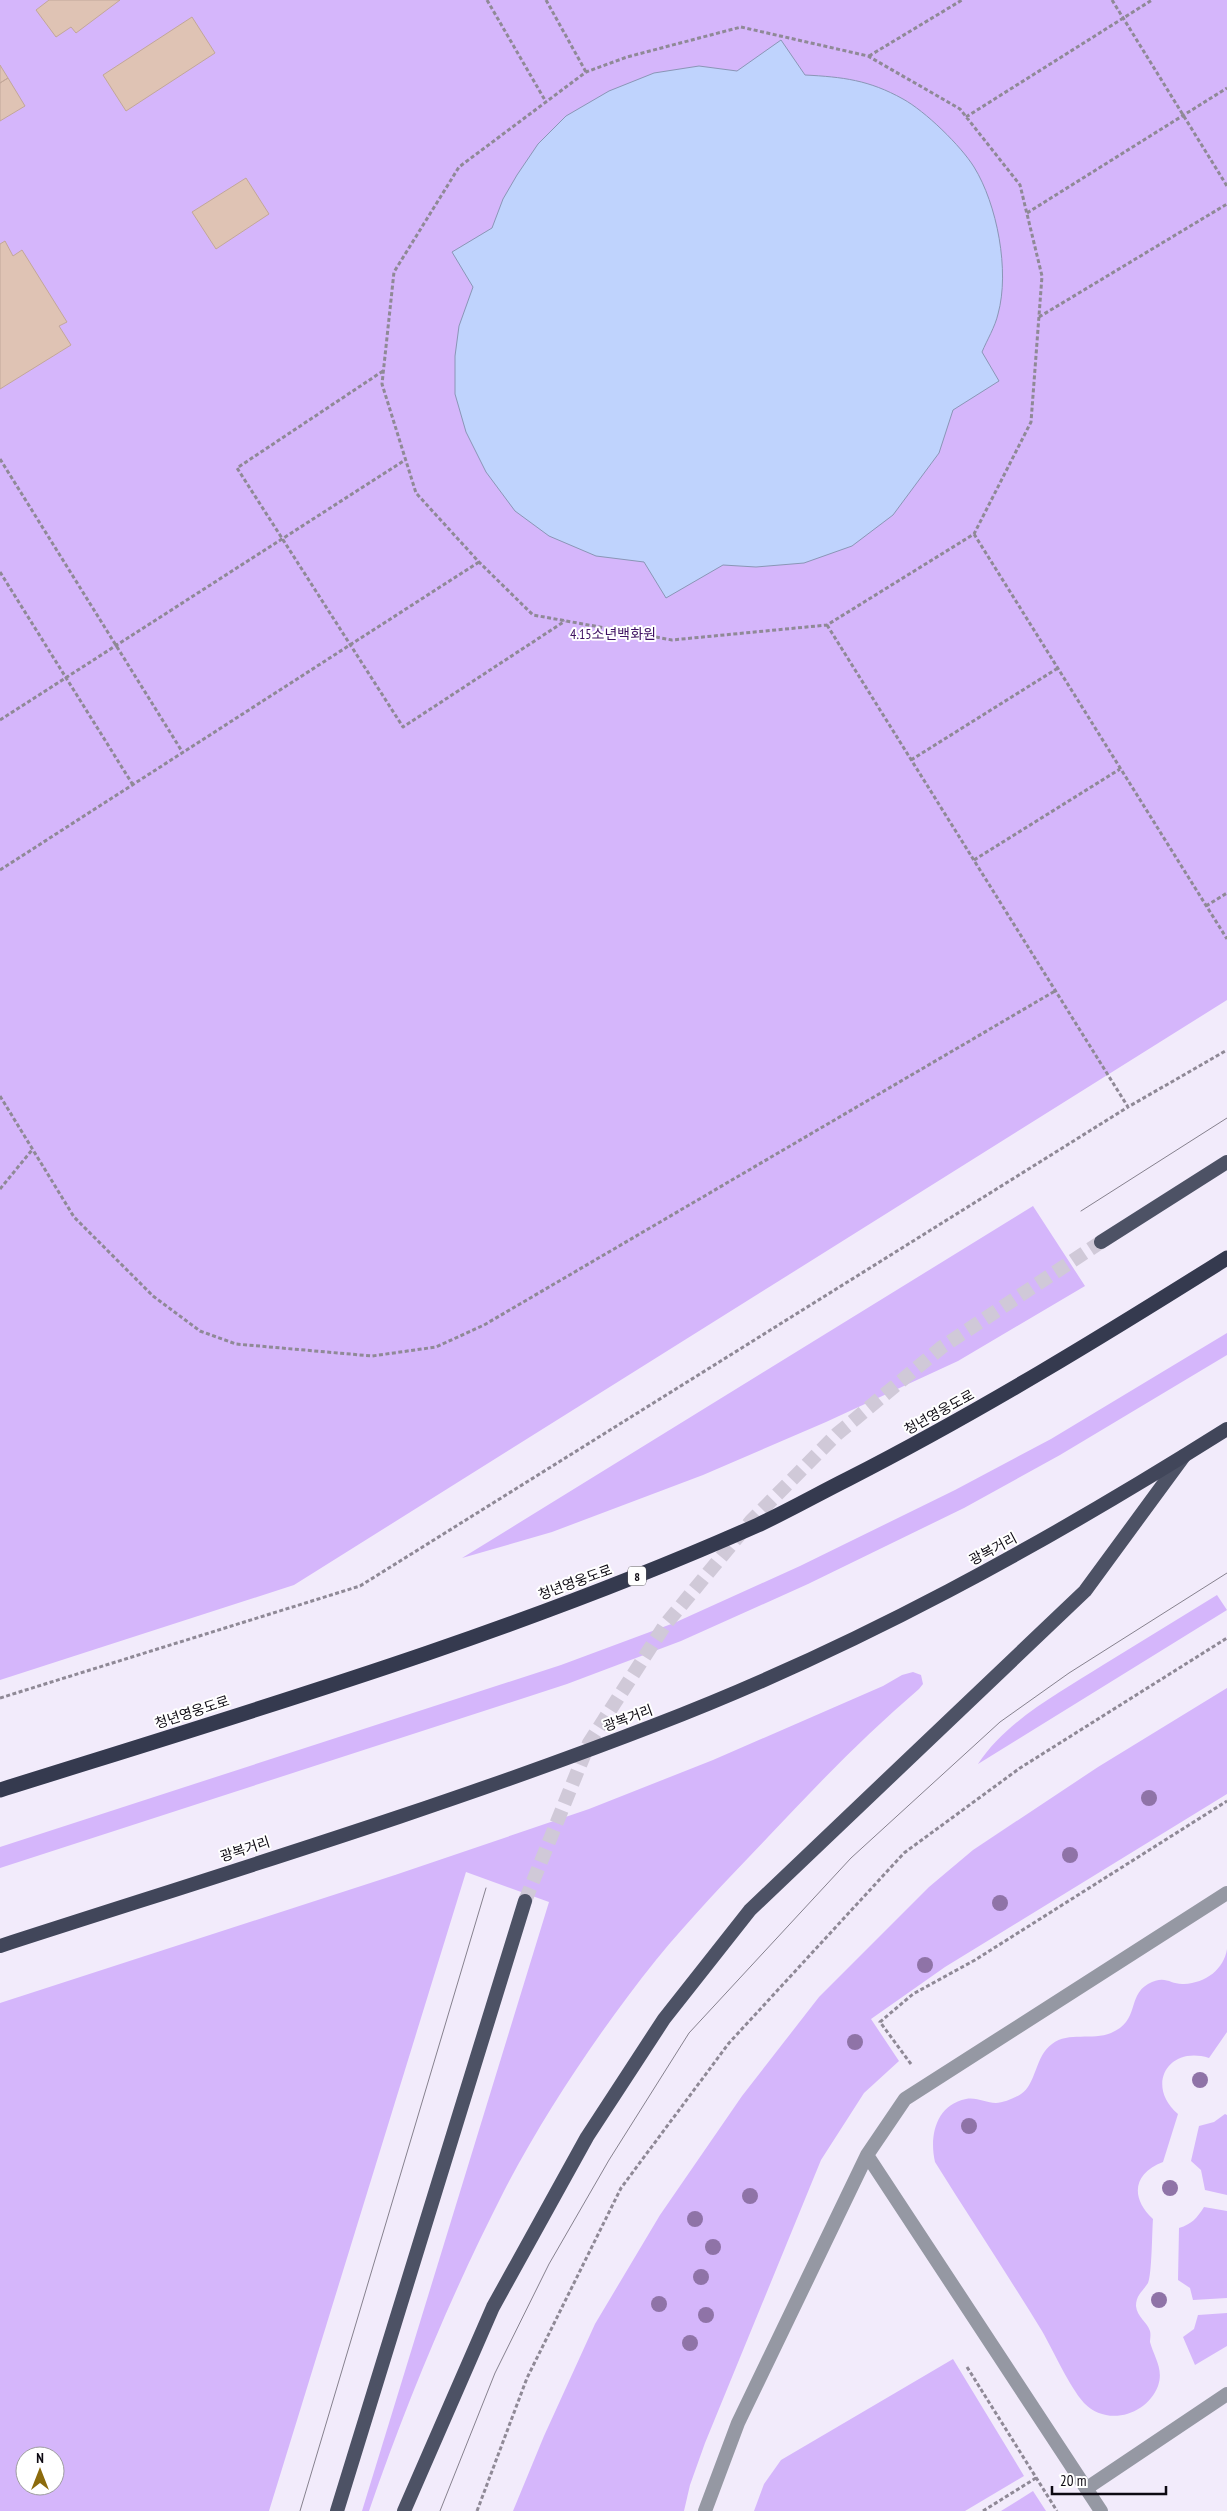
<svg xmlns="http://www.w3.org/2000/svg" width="1227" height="2511" font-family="'PT Sans Narrow','Noto Sans KR',sans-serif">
	<rect width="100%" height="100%" fill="#f2ebfb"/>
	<path fill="#d5b6fb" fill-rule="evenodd" d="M0,0H1227V1000L294,1585L0,1680Z
		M1033,1206L1085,1286L958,1361L826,1422L703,1475L552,1532L462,1558Z
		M1227,1333V1355L1060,1455L964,1508L808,1584L681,1641L567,1684L0,1868V1847L561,1665L674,1623L800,1566L955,1490L1051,1439Z
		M1217,1595L1227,1610L978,1764C1007,1720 1059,1693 1103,1665C1141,1642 1179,1618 1217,1595Z
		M913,1672L921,1675L923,1684L919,1689C865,1735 816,1786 768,1837C730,1877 691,1917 656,1960C600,2030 545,2112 504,2191C451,2295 407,2401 369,2511H362L549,1902L466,1872L269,2511H0V2003L395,1875L589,1809L713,1760L883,1686L902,1675ZM25,2456H55V2486H25Z
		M1227,1688V1794L945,1967L871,2019L899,2061L864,2093L821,2160L705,2443L690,2485L684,2511H513L544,2436L595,2324L660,2215L742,2096L819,1997L929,1887L973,1850L1098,1767Z
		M1227,1949V2032L1209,2058C1168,2045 1145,2086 1178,2114L1163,2162C1133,2173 1130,2198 1153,2219C1152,2231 1152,2274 1148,2283C1143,2291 1136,2295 1136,2306C1137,2317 1147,2322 1150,2331C1151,2335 1150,2339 1150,2342C1154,2357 1164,2369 1158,2386C1147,2415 1107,2427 1084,2403C1069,2386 1054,2352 1042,2331C1007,2274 970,2218 935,2162C929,2136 936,2105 966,2099C977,2097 986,2103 996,2103C1003,2103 1015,2098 1021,2094C1036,2085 1035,2056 1052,2044C1069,2031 1092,2041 1111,2033C1140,2021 1127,1996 1148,1984C1166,1974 1170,1985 1184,1984C1206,1983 1224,1969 1227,1949Z
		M1225,2114L1227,2115V2195L1205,2190L1201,2170L1191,2161L1199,2126L1214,2122Z
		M1204,2207L1227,2211V2298L1193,2300L1190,2288L1178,2280L1179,2228C1192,2224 1197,2218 1204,2207Z
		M1227,2313V2346L1195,2365L1183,2337L1194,2329L1198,2315Z
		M953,2359L1024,2476L965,2511H754L764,2484L781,2460Z
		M1033,2491L1046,2511H1001Z"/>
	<path fill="#bfd3fd" stroke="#8a96b6" d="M781,40L805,75C843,77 869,80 903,99C925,111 961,146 974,167C997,204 1010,271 998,314C995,327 987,340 982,352L999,381L953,410L939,453L893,515L852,546L804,563L756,567L723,565L666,598L644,562L596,556L549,536L515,511L486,472L466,432L455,394V356L459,326L473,287L452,252L492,228L503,199L517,175L538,144L566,116L609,91L654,73L699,66L737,71Z"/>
	<path fill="#dfc3b4" stroke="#c2a799" d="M49,0H120L76,33L71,27L56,37L36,10Z
		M192,17L215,53L126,111L103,75Z
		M0,65L8,78L0,83Z
		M8,78L25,106L0,121V83Z
		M246,178L269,214L216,249L192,212Z
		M5,241L13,256L22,250L67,322L59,326L71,345L0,389V244Z"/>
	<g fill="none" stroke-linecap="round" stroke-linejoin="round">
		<path stroke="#d0c9d8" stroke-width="14" stroke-dasharray="14 7" stroke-linecap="butt" d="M525,1901L589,1743L665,1625L751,1521L837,1434L942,1347L1101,1242"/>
		<path stroke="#8f8996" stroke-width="3" stroke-dasharray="4 2.5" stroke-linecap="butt" d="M487,0L546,102
			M546,0L586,72
			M1112,0L1227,186
			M741,27L868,56L960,109L1020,185L1042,276L1031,422L974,534L827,625L672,640L533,615L479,562L416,493L382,384L394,272L459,167L586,72L627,57Z
			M869,56L962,0
			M966,117L1152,0
			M1027,213L1227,88
			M1039,317L1227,204
			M383,371L237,468L403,727L565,621
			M0,459L183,753
			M974,534L1227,939
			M0,572L133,785
			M827,625L1128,1107L1227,1050
			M0,720L405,460
			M911,760L1058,668
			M974,860L1120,769
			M0,870L479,562
			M1206,906L1227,893
			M0,1096L74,1217L153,1296L200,1331L236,1344L372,1356L436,1347L484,1325L1055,991
			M0,1189L32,1150
			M0,1698L360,1586L1128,1107
			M911,2064L880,2022L913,1994L975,1960L1227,1801
			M967,2367L1057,2511
			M477,2511L527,2378L621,2188L729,2043L904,1853L1020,1768L1227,1638
			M983,2511L1036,2478"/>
		<path stroke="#9598a3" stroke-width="14" d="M867,2155L1101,2511
			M1087,2488L1227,2394
			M705,2511L738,2423L867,2155L905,2099L1227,1893"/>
		<path stroke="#4d5265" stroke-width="14" d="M1101,1242L1227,1162
			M337,2511L525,1901
			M404,2511L493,2307L587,2137L664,2019L750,1910L1085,1591L1184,1456"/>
		<path stroke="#41465a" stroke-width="14" d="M0,1946C219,1875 441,1808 655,1725C856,1648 1046,1543 1227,1429"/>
		<path stroke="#353a4f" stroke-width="15" d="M0,1790C255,1710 513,1634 758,1525C788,1511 818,1494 848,1479C979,1412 1103,1336 1227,1258"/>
		<path stroke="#86818e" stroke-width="1" d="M1081,1211L1227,1118
			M300,2511L486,1888
			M440,2511L495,2373L549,2264L609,2160L689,2033L851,1858L1000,1722L1069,1673L1227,1573"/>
	</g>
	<g fill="#8f73a7">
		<circle cx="1149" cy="1798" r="8"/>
		<circle cx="1070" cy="1855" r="8"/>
		<circle cx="1000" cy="1903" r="8"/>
		<circle cx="925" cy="1965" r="8"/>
		<circle cx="855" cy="2042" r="8"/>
		<circle cx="1200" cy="2080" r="8"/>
		<circle cx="969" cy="2126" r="8"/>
		<circle cx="1170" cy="2188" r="8"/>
		<circle cx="750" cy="2196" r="8"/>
		<circle cx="695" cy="2219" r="8"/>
		<circle cx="713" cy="2247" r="8"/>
		<circle cx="701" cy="2277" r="8"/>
		<circle cx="1159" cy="2300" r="8"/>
		<circle cx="659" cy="2304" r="8"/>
		<circle cx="706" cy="2315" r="8"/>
		<circle cx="690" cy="2343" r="8"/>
	</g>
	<g text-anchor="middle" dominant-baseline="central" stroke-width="4" stroke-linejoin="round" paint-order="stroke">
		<rect fill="#fff" stroke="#565359" stroke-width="1" x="628" y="1566.5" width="18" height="19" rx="4"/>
		<g font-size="12" font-weight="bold" fill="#0d0912">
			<text x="637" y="1576">8</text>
		</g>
		<g font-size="14" fill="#3e1162" stroke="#fff">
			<text x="613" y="634">4.15소년백화원</text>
		</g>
		<g font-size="14" fill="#0d0912" stroke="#fff">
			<text transform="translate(939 1412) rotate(-29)">청년영웅도로</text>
			<text transform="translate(993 1549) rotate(-28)">광복거리</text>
			<text transform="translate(575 1582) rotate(-20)">청년영웅도로</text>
			<text transform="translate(192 1712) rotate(-18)">청년영웅도로</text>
			<text transform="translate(628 1718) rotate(-20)">광복거리</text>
			<text transform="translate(245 1849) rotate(-18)">광복거리</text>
		</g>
	</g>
	<g transform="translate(40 2471)"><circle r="24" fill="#ffffff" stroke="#9e9da0"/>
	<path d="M0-4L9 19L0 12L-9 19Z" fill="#8c6b0d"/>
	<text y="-8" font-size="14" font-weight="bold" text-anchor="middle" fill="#0d0912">N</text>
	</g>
	<path d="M1052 2486v8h114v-8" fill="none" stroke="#0d0912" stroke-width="2.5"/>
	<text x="1060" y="2486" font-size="15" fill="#0d0912" stroke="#ffffff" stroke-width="4" paint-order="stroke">20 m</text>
</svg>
